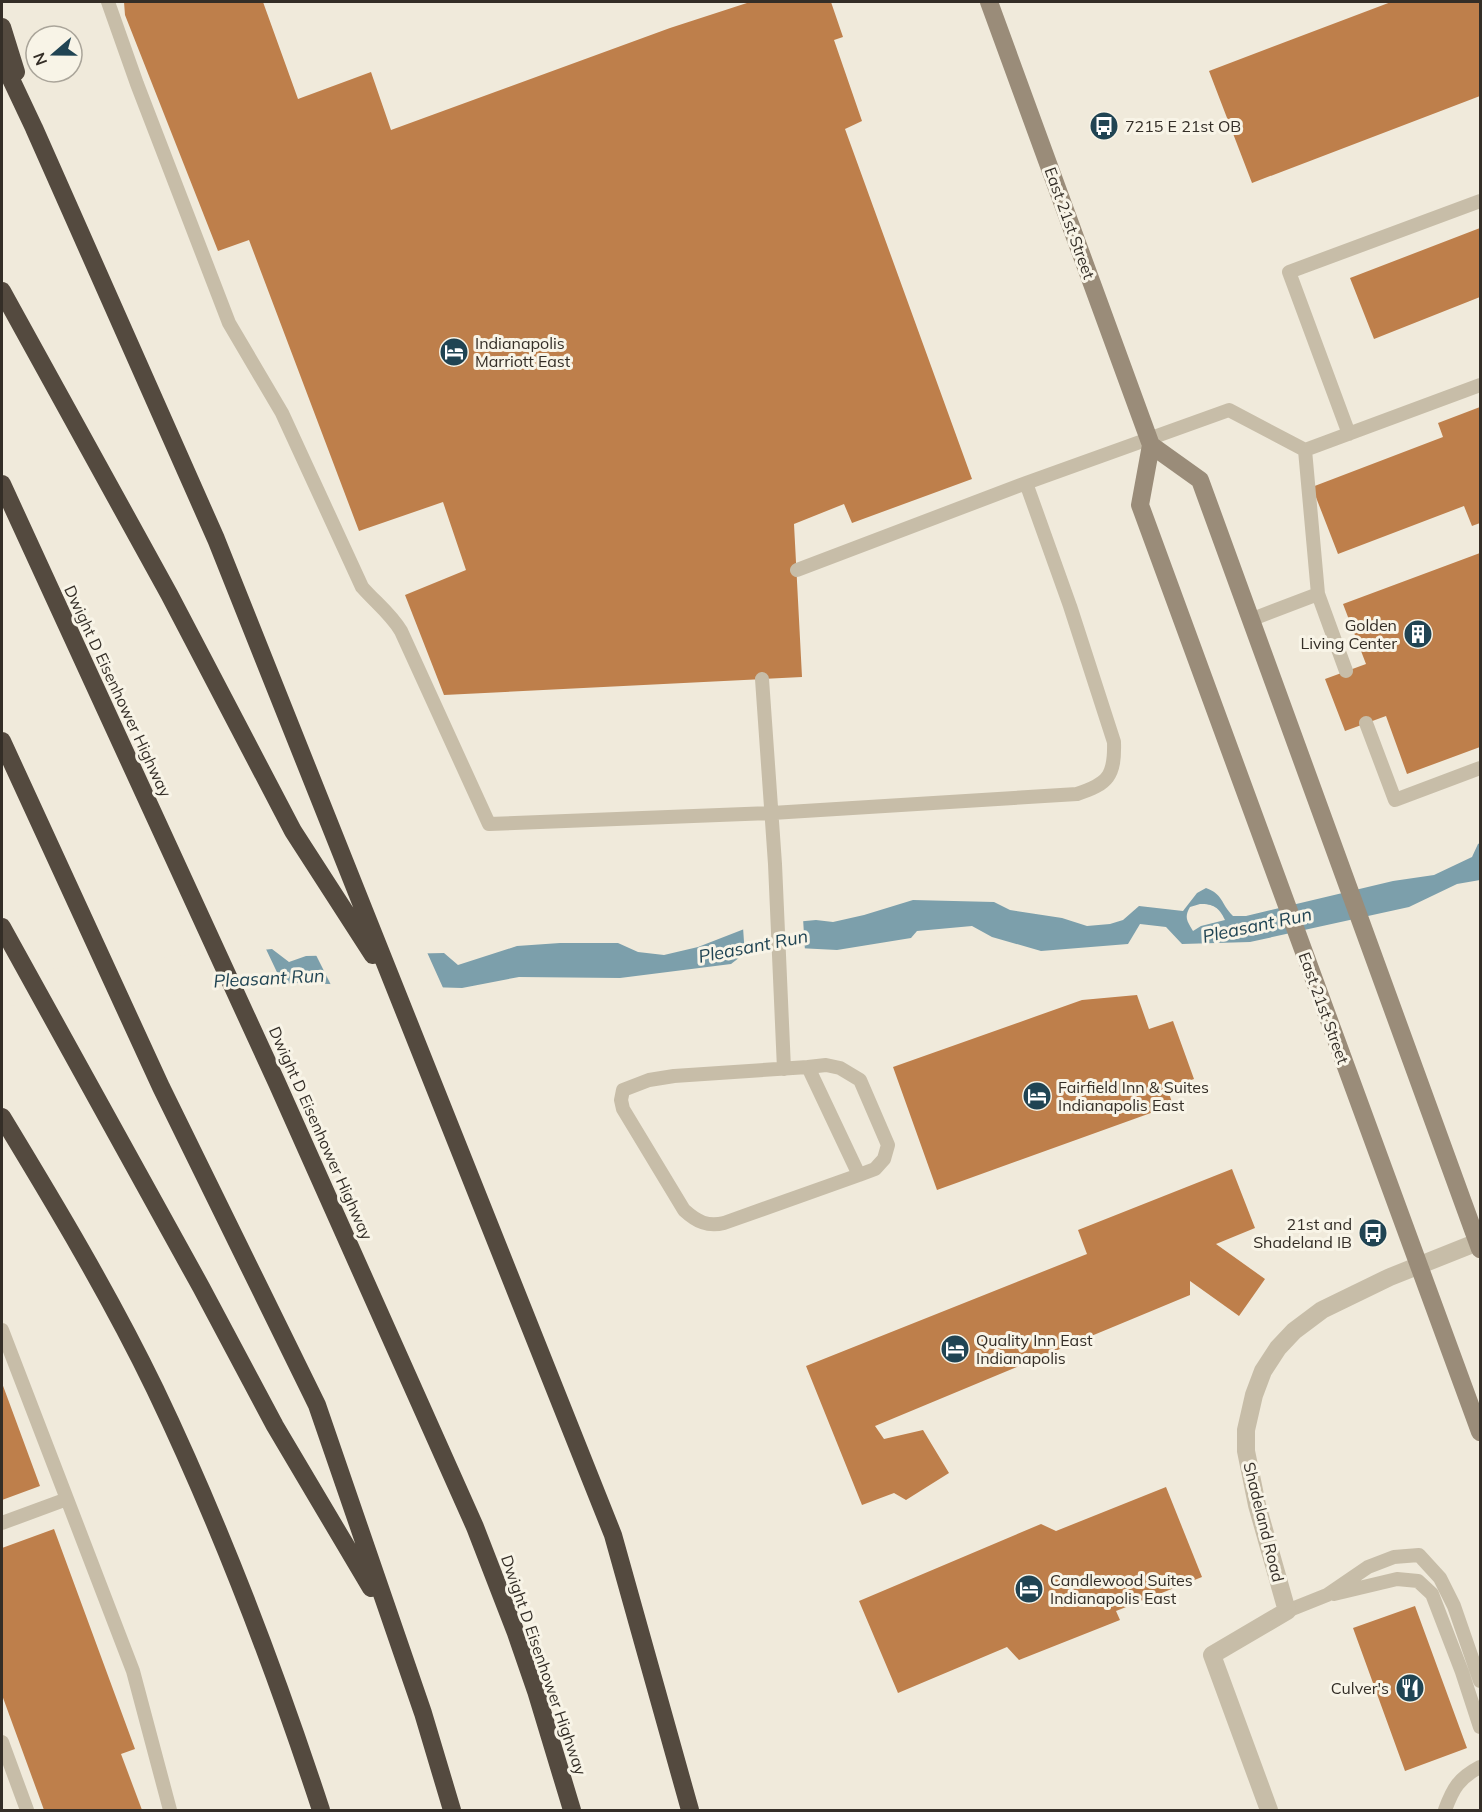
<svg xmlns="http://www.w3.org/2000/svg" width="1482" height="1812" font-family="Mulish,sans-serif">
	<rect width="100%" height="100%" fill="#f0eadb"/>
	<path fill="#7c9fab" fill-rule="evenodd" d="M1480,843V880L1457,884L1409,907L1250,942L1182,944L1166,927L1140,924L1128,944L1041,951L992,937L972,926L917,931L911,938L837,950L798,948L744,954L731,964L620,978L519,977L462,988L295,983L2,1003V977L272,949L289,962L306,956L444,953L458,965L517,946L560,943H618L638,952L664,955L698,947L752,926L816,920L833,922L864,915L913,900L994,902L1010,910L1062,918L1087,926L1110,924L1123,920L1139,906L1183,911L1197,893L1206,888C1223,894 1221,904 1233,916H1246L1393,881L1434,875L1472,857L1478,844ZM1200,904C1213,904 1219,907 1225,920L1201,926L1193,931C1187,921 1184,917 1190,907Z"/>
	<path fill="#f0eadb" d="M803,918L805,951L745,957L743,927L752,923Z
		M265,947L284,987L2,1006V974Z
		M426,950L444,990L332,987L315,953Z"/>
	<path fill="#be7f4b" d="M124,2H263L298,99L371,72L391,130L670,28L750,2H831L843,37L834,40L862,121L845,129L972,479L852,523L844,504L794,524L802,677L444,695L405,595L466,570L443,502L359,531L249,240L218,251L125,15Z
		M1391,2H1480V96L1252,183L1209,71Z
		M1480,228V297L1374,339L1350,278Z
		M1480,407V523L1472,526L1464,506L1338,554L1312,487L1443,437L1438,423Z
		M1480,553V747L1407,774L1386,716L1345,731L1325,679L1366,664L1343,604Z
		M1137,995L1149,1029L1173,1021L1194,1079L1167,1088L1173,1105L937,1190L893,1067L1082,1000Z
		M1232,1169L1255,1228L1216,1244L1265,1279L1239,1316L1190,1281V1295L875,1426L884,1439L923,1430L949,1473L906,1500L894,1493L862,1505L806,1366L1087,1254L1078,1230Z
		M2,1383L40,1486L2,1500Z
		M1166,1487L1202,1577L1116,1611L1120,1620L1019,1660L1007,1647L898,1693L859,1601L1041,1524L1056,1531Z
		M54,1529L135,1749L121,1754L142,1810H44L2,1695V1548Z
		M1415,1606L1467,1748L1405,1771L1353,1628Z"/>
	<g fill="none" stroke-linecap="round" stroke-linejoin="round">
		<path stroke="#c7bda8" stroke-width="14" d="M108,2L137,84L229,323L282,413L362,587C376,603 390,613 401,631L489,824L772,813L1077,794C1108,784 1115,776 1114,742L1070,606L1026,483
			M1349,434L1289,272L1480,201
			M797,570L1026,483L1229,410L1305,450
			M1318,594L1305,450L1480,385
			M1250,620L1318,594L1346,671
			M762,679L775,864L784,1069
			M1366,723L1395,800L1480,768
			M808,1067L859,1175L724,1223C708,1227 697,1222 684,1210L623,1109L621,1100L623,1090L649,1080L674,1076Z
			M808,1067L826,1065L840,1068L860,1080L888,1145L884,1159L875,1169L859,1175
			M2,1330L67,1499L2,1523
			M67,1499L133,1671L170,1810
			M1334,1594L1397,1579L1418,1581L1432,1594L1462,1672L1480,1727
			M1287,1611L1327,1595L1368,1567L1394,1557L1419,1555L1440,1578L1454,1606L1480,1681
			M2,1742L27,1810
			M1445,1810C1453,1788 1459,1778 1480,1767"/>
		<path stroke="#c7bda8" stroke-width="18" d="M1269,1810L1212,1655L1287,1611L1257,1505L1246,1451V1430L1254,1395L1263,1371L1278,1348L1294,1331L1322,1310L1390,1277L1480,1241"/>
		<path stroke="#9a8c79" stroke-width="18" d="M989,2L1151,445L1140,505L1480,1432
			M1151,445L1200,480L1480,1249"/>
		<path stroke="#544a3f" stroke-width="18" d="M2,27L16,72
			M2,60L34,128L216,539L613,1535L690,1810
			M2,291L169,594L293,831L373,955
			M2,484L277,1083L475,1527L516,1633L536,1691L572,1810
			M2,741L161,1087L317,1405L423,1713L452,1810
			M2,927L201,1287L275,1426L371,1588
			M2,1117C56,1206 110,1296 155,1389C220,1525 274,1667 321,1810"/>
	</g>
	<defs>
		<g id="bus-disc" transform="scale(1.5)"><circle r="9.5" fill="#204453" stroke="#f8f4e7"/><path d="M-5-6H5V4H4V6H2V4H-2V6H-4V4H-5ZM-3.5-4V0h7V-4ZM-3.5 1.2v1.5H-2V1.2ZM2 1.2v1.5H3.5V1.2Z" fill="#fff"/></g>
		<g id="hotel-disc" transform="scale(1.5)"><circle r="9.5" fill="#204453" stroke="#f8f4e7"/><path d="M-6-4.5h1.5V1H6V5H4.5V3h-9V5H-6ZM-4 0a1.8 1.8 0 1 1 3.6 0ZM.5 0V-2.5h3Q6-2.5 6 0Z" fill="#fff"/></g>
		<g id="building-disc" transform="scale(1.5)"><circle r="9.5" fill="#204453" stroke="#f8f4e7"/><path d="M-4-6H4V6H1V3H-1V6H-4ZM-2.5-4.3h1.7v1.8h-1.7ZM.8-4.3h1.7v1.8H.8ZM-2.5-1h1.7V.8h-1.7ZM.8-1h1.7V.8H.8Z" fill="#fff"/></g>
		<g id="restaurant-disc" transform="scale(1.5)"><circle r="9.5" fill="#204453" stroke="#f8f4e7"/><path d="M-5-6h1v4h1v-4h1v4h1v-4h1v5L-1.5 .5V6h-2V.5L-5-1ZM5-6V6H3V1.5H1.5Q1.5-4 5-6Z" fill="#fff"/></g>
	</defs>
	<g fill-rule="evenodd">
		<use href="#bus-disc" x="1104" y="126"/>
		<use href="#hotel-disc" x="454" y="352"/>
		<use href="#building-disc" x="1418" y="634"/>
		<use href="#hotel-disc" x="1037" y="1096"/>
		<use href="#bus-disc" x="1373" y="1233"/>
		<use href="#hotel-disc" x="955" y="1349"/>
		<use href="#hotel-disc" x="1029" y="1589"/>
		<use href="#restaurant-disc" x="1410" y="1688"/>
	</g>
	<g text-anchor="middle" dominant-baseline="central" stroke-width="6" stroke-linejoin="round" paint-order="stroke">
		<g font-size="16" fill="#342e27" stroke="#f8f4e7" text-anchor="start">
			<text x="1125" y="126">7215 E 21st OB</text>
			<text x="475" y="343">Indianapolis<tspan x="475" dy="18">Marriott East</tspan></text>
			<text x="1397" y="625" text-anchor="end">Golden<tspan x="1397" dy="18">Living Center</tspan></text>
			<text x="1058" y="1087">Fairfield Inn &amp; Suites<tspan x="1058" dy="18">Indianapolis East</tspan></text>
			<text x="1352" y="1224" text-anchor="end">21st and<tspan x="1352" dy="18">Shadeland IB</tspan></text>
			<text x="976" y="1340">Quality Inn East<tspan x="976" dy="18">Indianapolis</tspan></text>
			<text x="1050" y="1580">Candlewood Suites<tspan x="1050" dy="18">Indianapolis East</tspan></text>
			<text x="1389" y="1688" text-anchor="end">Culver's</text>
		</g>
		<g font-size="16" fill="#342e27" stroke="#f8f4e7">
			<text transform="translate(1070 223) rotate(70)">East 21st Street</text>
			<text transform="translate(118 691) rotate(65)">Dwight D Eisenhower Highway</text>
			<text transform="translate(1324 1008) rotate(70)">East 21st Street</text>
			<text transform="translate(321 1133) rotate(66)">Dwight D Eisenhower Highway</text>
			<text transform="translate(1264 1522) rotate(76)">Shadeland Road</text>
			<text transform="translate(544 1665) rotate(71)">Dwight D Eisenhower Highway</text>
		</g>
		<g font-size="18" font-style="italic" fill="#204453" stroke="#f8f4e7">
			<text transform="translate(1257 925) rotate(-12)">Pleasant Run</text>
			<text transform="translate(753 946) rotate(-11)">Pleasant Run</text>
			<text transform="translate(269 978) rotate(-3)">Pleasant Run</text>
		</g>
	</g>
	<rect width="1482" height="1812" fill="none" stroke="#342e27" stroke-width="6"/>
	<g transform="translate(54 54) rotate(250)"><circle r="28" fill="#f8f4e7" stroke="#aaa59a" stroke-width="1.5"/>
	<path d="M0-4.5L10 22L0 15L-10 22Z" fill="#204453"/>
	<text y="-9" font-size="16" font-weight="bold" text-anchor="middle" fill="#342e27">N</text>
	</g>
</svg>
